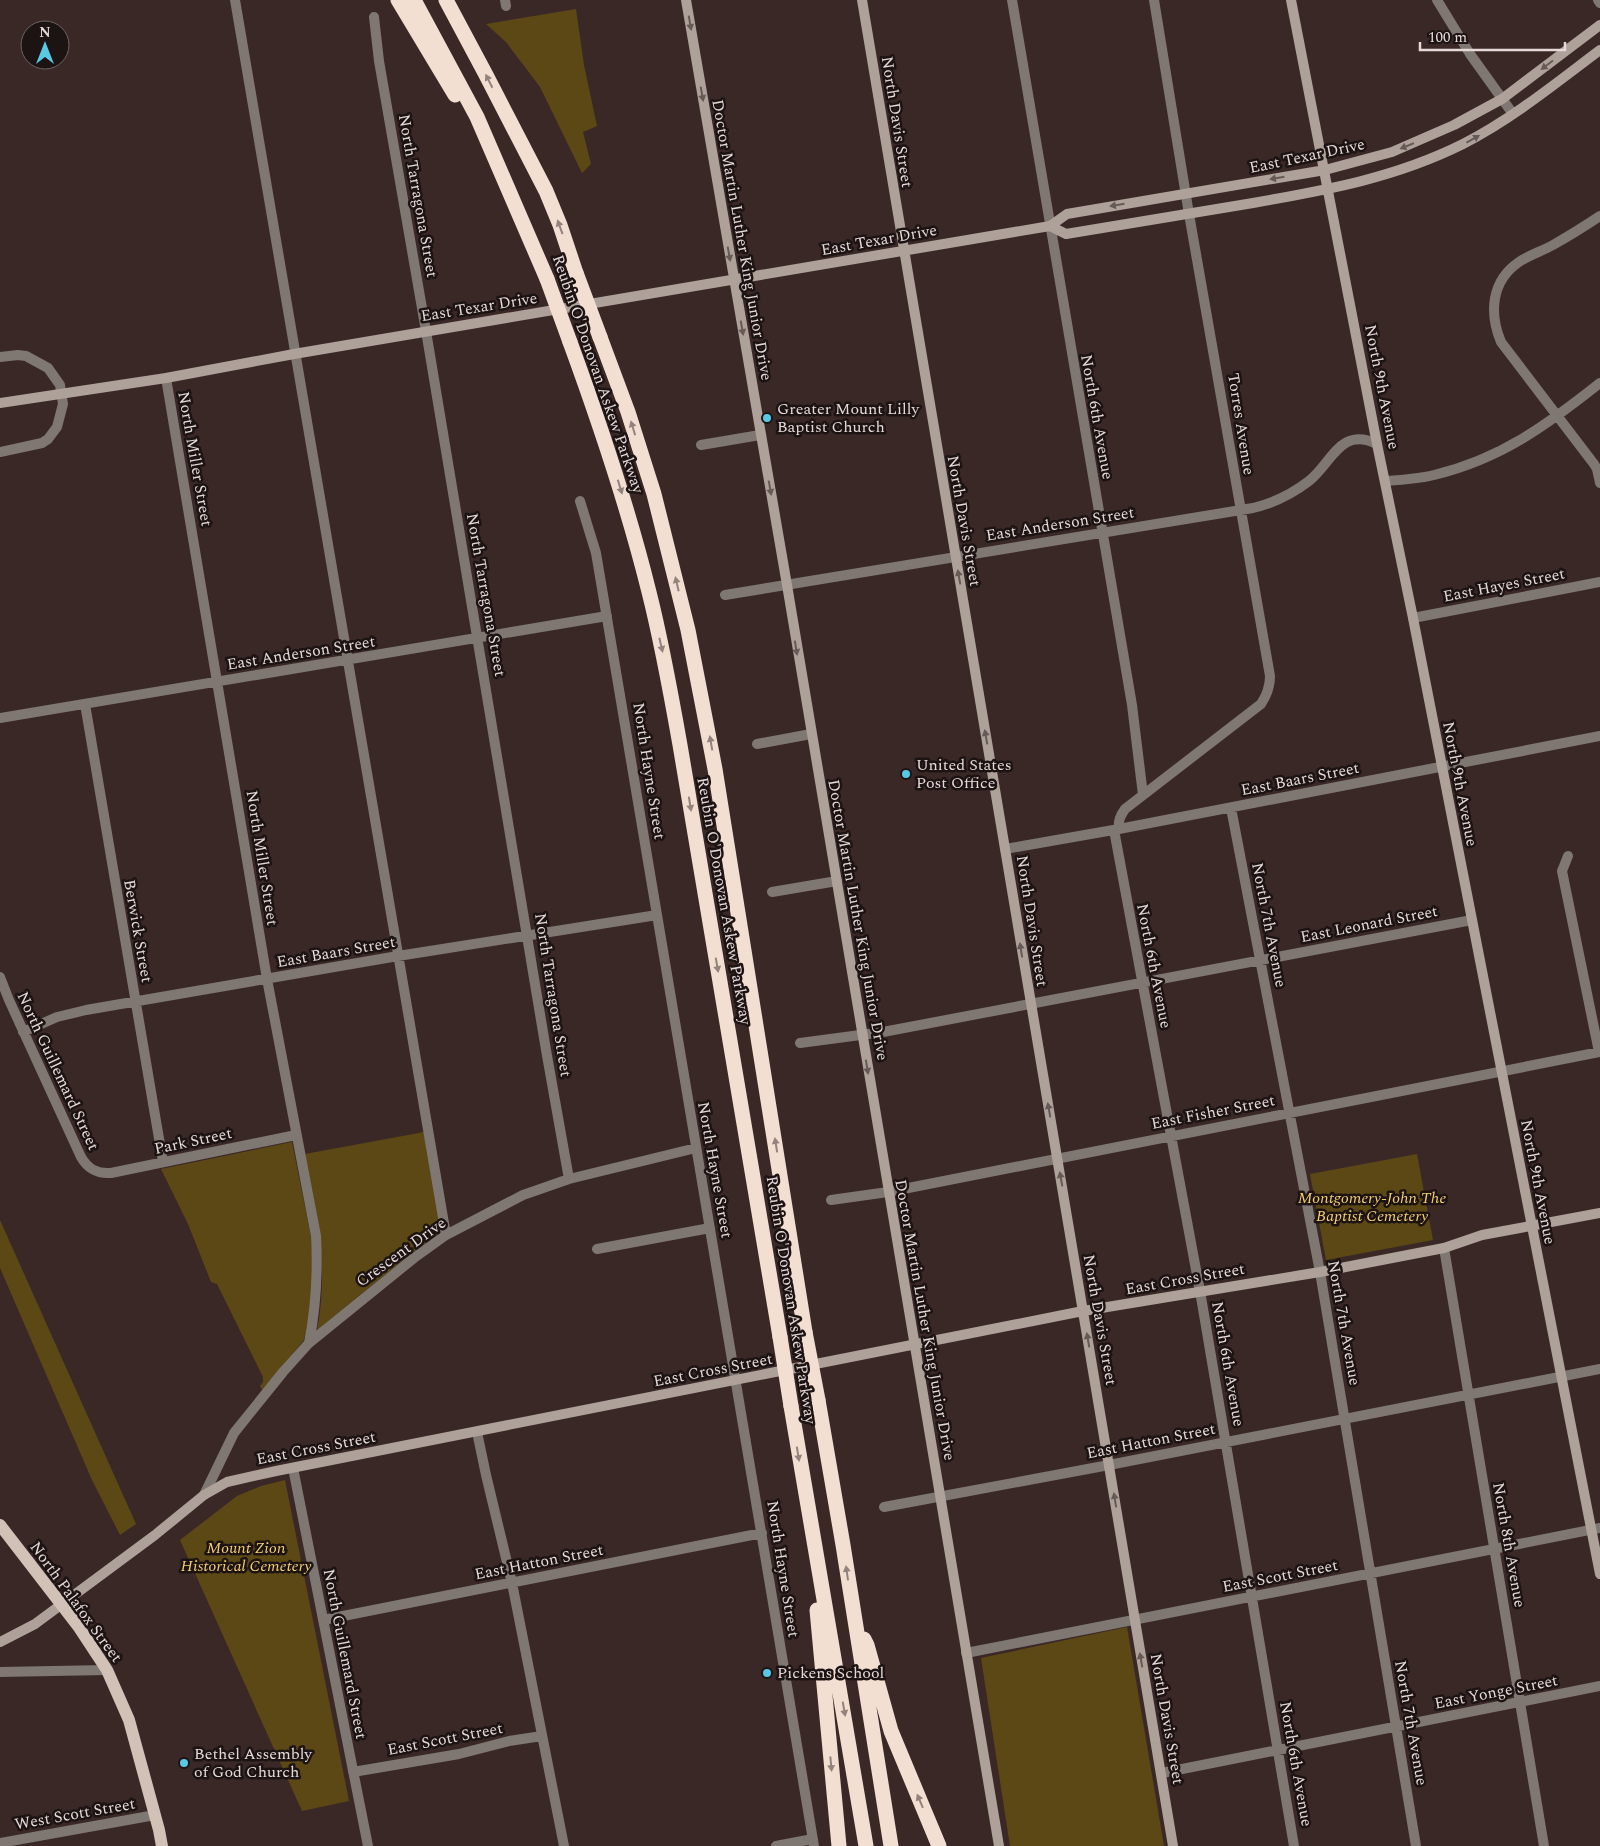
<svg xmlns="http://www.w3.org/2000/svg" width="1600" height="1846" font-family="Spectral,serif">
	<rect width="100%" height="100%" fill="#3a2827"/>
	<path fill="#5c4815" d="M576,9L584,65L597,126L583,132L591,164L582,173L540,87L506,42L486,24Z
		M424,1132L441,1232L412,1253L317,1330C329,1270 317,1213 305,1154Z
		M292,1142L311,1237L313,1263L309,1318L304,1340L262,1390L260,1386L263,1382V1377L217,1284L211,1282L188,1224L161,1169Z
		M1417,1154L1433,1240L1326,1260L1310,1174Z
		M0,1220L136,1524L120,1535L92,1480L0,1268Z
		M285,1480L349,1801L302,1811L180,1540L237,1496L261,1486Z
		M1127,1627L1164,1846H1010L981,1658Z"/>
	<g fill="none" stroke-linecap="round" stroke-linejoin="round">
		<path stroke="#7f7772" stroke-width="10" d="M235,0L446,1235
			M505,0L506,6
			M1012,0L1132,705L1143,795
			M1437,0L1470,54L1513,114
			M1598,0L1600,3
			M374,17L379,61L426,331L546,1050L569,1179
			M1600,216C1585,226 1569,236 1553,245C1542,251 1529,255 1519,262C1491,281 1489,313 1501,342L1594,464L1597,469L1600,483
			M0,357L18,355L26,356L48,368L60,385L63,404L57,427L48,439L42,443L0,452
			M166,378L267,979L316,1236C318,1273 316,1307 309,1343
			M701,445L760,435
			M1385,481C1401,480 1418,479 1434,475C1501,459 1547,425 1600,383
			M580,501L596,553L814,1846
			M725,595L1253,508C1274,503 1292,494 1309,481C1332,463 1340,426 1377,444
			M1413,618L1600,582
			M85,704L163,1162
			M0,718L607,616
			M757,744L811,734
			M1231,808L1320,1272L1416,1846
			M1119,829C1118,821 1120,816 1125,809L1261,704C1267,695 1270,687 1270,676L1189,214L1154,0
			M1114,830L1200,1291L1294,1846
			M1005,849L1119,829L1600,736
			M1568,856L1562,871L1599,1052
			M772,892L837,881
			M0,977L9,1000L81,1157C88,1169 97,1174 111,1173L296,1135
			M23,1032L57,1017L86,1010L398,956L657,915
			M800,1043L883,1032L1472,920
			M831,1200L888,1192L1600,1052
			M1444,1248L1544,1846
			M597,1249L710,1228
			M477,1432L486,1475L512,1583L564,1846
			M293,1468L368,1846
			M204,1495L234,1433L283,1372L309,1343L414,1258L446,1235L523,1195L569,1179L696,1148
			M884,1507L1109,1465L1600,1369
			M323,1620L762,1533
			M966,1653L1600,1528
			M0,1672L107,1670
			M353,1772L459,1754L509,1741L542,1736
			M1162,1773L1600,1686
			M0,1843L155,1815
			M776,1846L813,1839"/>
		<path stroke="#aea199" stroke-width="10" d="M686,0L787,585L999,1846
			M862,0L1173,1846
			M1291,0L1377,444L1413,618L1600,1574
			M1050,226L1066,234C1129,224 1191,213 1253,203C1326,190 1395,178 1463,144C1512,119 1556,83 1600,50
			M0,403L166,378L294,354L1050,226L1067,214L1325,170L1392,152L1454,125L1502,99L1600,25
			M0,1642L35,1624L155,1535L204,1495L227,1482L276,1471L1083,1311L1320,1272L1444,1248L1482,1235L1600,1213"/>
		<path stroke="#d2c1b7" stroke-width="12" d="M0,1525L78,1626L107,1670L129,1720L159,1830L162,1846"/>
		<path stroke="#f3ded2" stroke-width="15" d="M398,0L455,95
			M414,0L477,117L547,279
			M446,0L485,73L546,191L560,225L576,273
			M600,337L628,412L654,494L688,630L715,769L805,1332
			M570,342C600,424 628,507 649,592C662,643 671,694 680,745L780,1337
			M818,1400L843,1545L891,1846
			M791,1406L866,1846
			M817,1610L839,1846
			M864,1639L867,1645L891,1731L939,1846"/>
		<path stroke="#f3ded2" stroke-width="15" d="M576,273L600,337
			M547,279L570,342
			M805,1332L818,1400
			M780,1337L791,1406"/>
	</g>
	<defs><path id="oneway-solid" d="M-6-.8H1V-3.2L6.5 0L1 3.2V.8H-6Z" transform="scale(1.25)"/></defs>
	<g fill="#655a56">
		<use href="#oneway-solid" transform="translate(690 23) rotate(80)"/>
		<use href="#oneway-solid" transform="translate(1547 65) rotate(143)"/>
		<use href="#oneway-solid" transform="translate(702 94) rotate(80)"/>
		<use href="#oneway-solid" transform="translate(1473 139) rotate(-29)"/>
		<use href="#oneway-solid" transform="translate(1407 146) rotate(158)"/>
		<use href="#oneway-solid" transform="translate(1277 178) rotate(170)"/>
		<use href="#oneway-solid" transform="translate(1117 205) rotate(171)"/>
		<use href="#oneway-solid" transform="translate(729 254) rotate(80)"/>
		<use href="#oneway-solid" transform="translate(742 328) rotate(80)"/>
		<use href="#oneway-solid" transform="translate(770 488) rotate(80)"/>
		<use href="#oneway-solid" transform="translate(959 577) rotate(-100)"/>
		<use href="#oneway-solid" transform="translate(796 648) rotate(81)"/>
		<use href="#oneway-solid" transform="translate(986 737) rotate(-100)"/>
		<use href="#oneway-solid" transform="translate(1021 950) rotate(-99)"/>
		<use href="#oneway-solid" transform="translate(867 1067) rotate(81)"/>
		<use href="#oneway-solid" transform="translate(1049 1110) rotate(-100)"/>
		<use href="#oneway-solid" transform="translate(1061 1179) rotate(-100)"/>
		<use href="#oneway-solid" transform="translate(1088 1340) rotate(-100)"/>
		<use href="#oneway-solid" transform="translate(1115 1500) rotate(-99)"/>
		<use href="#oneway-solid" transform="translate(1141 1660) rotate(-100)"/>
	</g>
	<g fill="#92837c">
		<use href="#oneway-solid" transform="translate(489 81) rotate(-117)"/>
		<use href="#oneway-solid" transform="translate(560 227) rotate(-110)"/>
		<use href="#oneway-solid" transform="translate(633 428) rotate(-107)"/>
		<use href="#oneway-solid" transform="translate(620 487) rotate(73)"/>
		<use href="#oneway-solid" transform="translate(677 584) rotate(-103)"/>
		<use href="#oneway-solid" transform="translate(661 645) rotate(77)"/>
		<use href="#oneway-solid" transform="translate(711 743) rotate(-100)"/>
		<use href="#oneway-solid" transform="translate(690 804) rotate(81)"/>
		<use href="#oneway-solid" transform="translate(717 965) rotate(80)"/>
		<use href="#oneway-solid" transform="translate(776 1145) rotate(-99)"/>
		<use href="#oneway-solid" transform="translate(798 1454) rotate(81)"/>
		<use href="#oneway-solid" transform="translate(847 1573) rotate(-98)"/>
		<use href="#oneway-solid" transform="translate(844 1709) rotate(80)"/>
		<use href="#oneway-solid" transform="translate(831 1764) rotate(85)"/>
		<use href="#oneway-solid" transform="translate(920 1801) rotate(-113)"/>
	</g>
	<g fill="#59c8e4" stroke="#1c1313" stroke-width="2">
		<circle cx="767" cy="418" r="5"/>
		<circle cx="906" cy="774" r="5"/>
		<circle cx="767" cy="1673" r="5"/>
		<circle cx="184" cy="1763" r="5"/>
	</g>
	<g text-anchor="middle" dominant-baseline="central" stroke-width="5" stroke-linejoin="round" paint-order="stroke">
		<g font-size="16" fill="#e6dad9" stroke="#1c1313">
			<text transform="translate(897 122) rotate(81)">North Davis Street</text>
			<text transform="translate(1307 156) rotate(-12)">East Texar Drive</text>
			<text transform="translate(418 196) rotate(80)">North Tarragona Street</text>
			<text transform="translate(742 240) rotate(80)">Doctor Martin Luther King Junior Drive</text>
			<text transform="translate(879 240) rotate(-10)">East Texar Drive</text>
			<text transform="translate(479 307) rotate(-9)">East Texar Drive</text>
			<text transform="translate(598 374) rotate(71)">Reubin O'Donovan Askew Parkway</text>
			<text transform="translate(1382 387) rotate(79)">North 9th Avenue</text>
			<text transform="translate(1097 417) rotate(80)">North 6th Avenue</text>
			<text transform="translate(1241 424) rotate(81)">Torres Avenue</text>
			<text transform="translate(195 459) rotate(80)">North Miller Street</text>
			<text transform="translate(964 521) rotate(80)">North Davis Street</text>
			<text transform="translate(1060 524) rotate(-9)">East Anderson Street</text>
			<text transform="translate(1504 585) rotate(-11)">East Hayes Street</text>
			<text transform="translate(486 595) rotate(80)">North Tarragona Street</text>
			<text transform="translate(301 653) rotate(-9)">East Anderson Street</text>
			<text transform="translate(649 771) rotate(81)">North Hayne Street</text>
			<text transform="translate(1300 779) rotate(-11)">East Baars Street</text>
			<text transform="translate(1460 784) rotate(79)">North 9th Avenue</text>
			<text transform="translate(262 858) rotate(81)">North Miller Street</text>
			<text transform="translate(724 901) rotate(80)">Reubin O'Donovan Askew Parkway</text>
			<text transform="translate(858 920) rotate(80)">Doctor Martin Luther King Junior Drive</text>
			<text transform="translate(1032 921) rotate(81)">North Davis Street</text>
			<text transform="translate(1369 924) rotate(-11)">East Leonard Street</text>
			<text transform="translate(1269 925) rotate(79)">North 7th Avenue</text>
			<text transform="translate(138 931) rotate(80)">Berwick Street</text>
			<text transform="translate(336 952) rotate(-10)">East Baars Street</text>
			<text transform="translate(1154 966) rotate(79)">North 6th Avenue</text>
			<text transform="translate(553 995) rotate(81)">North Tarragona Street</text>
			<text transform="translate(58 1071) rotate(65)">North Guillemard Street</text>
			<text transform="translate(1213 1112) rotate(-11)">East Fisher Street</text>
			<text transform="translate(193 1141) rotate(-12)">Park Street</text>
			<text transform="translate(715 1170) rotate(80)">North Hayne Street</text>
			<text transform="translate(1538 1182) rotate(79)">North 9th Avenue</text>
			<text transform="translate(401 1252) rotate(-36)">Crescent Drive</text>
			<text transform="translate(1185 1279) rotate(-10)">East Cross Street</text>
			<text transform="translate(791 1300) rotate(81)">Reubin O'Donovan Askew Parkway</text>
			<text transform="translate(925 1320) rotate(80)">Doctor Martin Luther King Junior Drive</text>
			<text transform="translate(1100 1320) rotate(80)">North Davis Street</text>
			<text transform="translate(1344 1323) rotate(80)">North 7th Avenue</text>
			<text transform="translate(1228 1364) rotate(80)">North 6th Avenue</text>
			<text transform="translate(713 1370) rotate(-11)">East Cross Street</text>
			<text transform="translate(1151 1441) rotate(-11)">East Hatton Street</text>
			<text transform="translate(316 1448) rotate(-11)">East Cross Street</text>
			<text transform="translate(1509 1545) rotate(80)">North 8th Avenue</text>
			<text transform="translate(539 1562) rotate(-11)">East Hatton Street</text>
			<text transform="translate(783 1569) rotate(81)">North Hayne Street</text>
			<text transform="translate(1280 1576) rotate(-11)">East Scott Street</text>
			<text transform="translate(76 1602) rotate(54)">North Palafox Street</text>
			<text transform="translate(345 1654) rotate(79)">North Guillemard Street</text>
			<text transform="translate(1496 1692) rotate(-11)">East Yonge Street</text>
			<text transform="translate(1167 1719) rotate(80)">North Davis Street</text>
			<text transform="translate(1411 1723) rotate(80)">North 7th Avenue</text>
			<text transform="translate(445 1739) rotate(-11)">East Scott Street</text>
			<text transform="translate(1296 1764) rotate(80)">North 6th Avenue</text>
			<text transform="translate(75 1814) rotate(-10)">West Scott Street</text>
		</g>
		<g font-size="16" fill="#e6dad9" stroke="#1c1313" text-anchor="start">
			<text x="777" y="409">Greater Mount Lilly<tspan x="777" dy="18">Baptist Church</tspan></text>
			<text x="916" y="765">United States<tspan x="916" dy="18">Post Office</tspan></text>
			<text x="777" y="1673">Pickens School</text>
			<text x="194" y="1754">Bethel Assembly<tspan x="194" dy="18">of God Church</tspan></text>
		</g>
		<g font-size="16" font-style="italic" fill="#f5ce74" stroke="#1c1313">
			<text x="1372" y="1198">Montgomery-John The<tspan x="1372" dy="18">Baptist Cemetery</tspan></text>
			<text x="246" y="1548">Mount Zion<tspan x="246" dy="18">Historical Cemetery</tspan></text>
		</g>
	</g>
	<g transform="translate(45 45)"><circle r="24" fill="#1c1313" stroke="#6d6362"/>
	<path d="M0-4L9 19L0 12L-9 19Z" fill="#59c8e4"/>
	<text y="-8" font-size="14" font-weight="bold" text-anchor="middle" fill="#e6dad9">N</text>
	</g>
	<path d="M1420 42v8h145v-8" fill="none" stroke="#e6dad9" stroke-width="2.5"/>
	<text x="1428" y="42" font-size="15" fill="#e6dad9" stroke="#1c1313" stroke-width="4" paint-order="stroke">100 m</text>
</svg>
